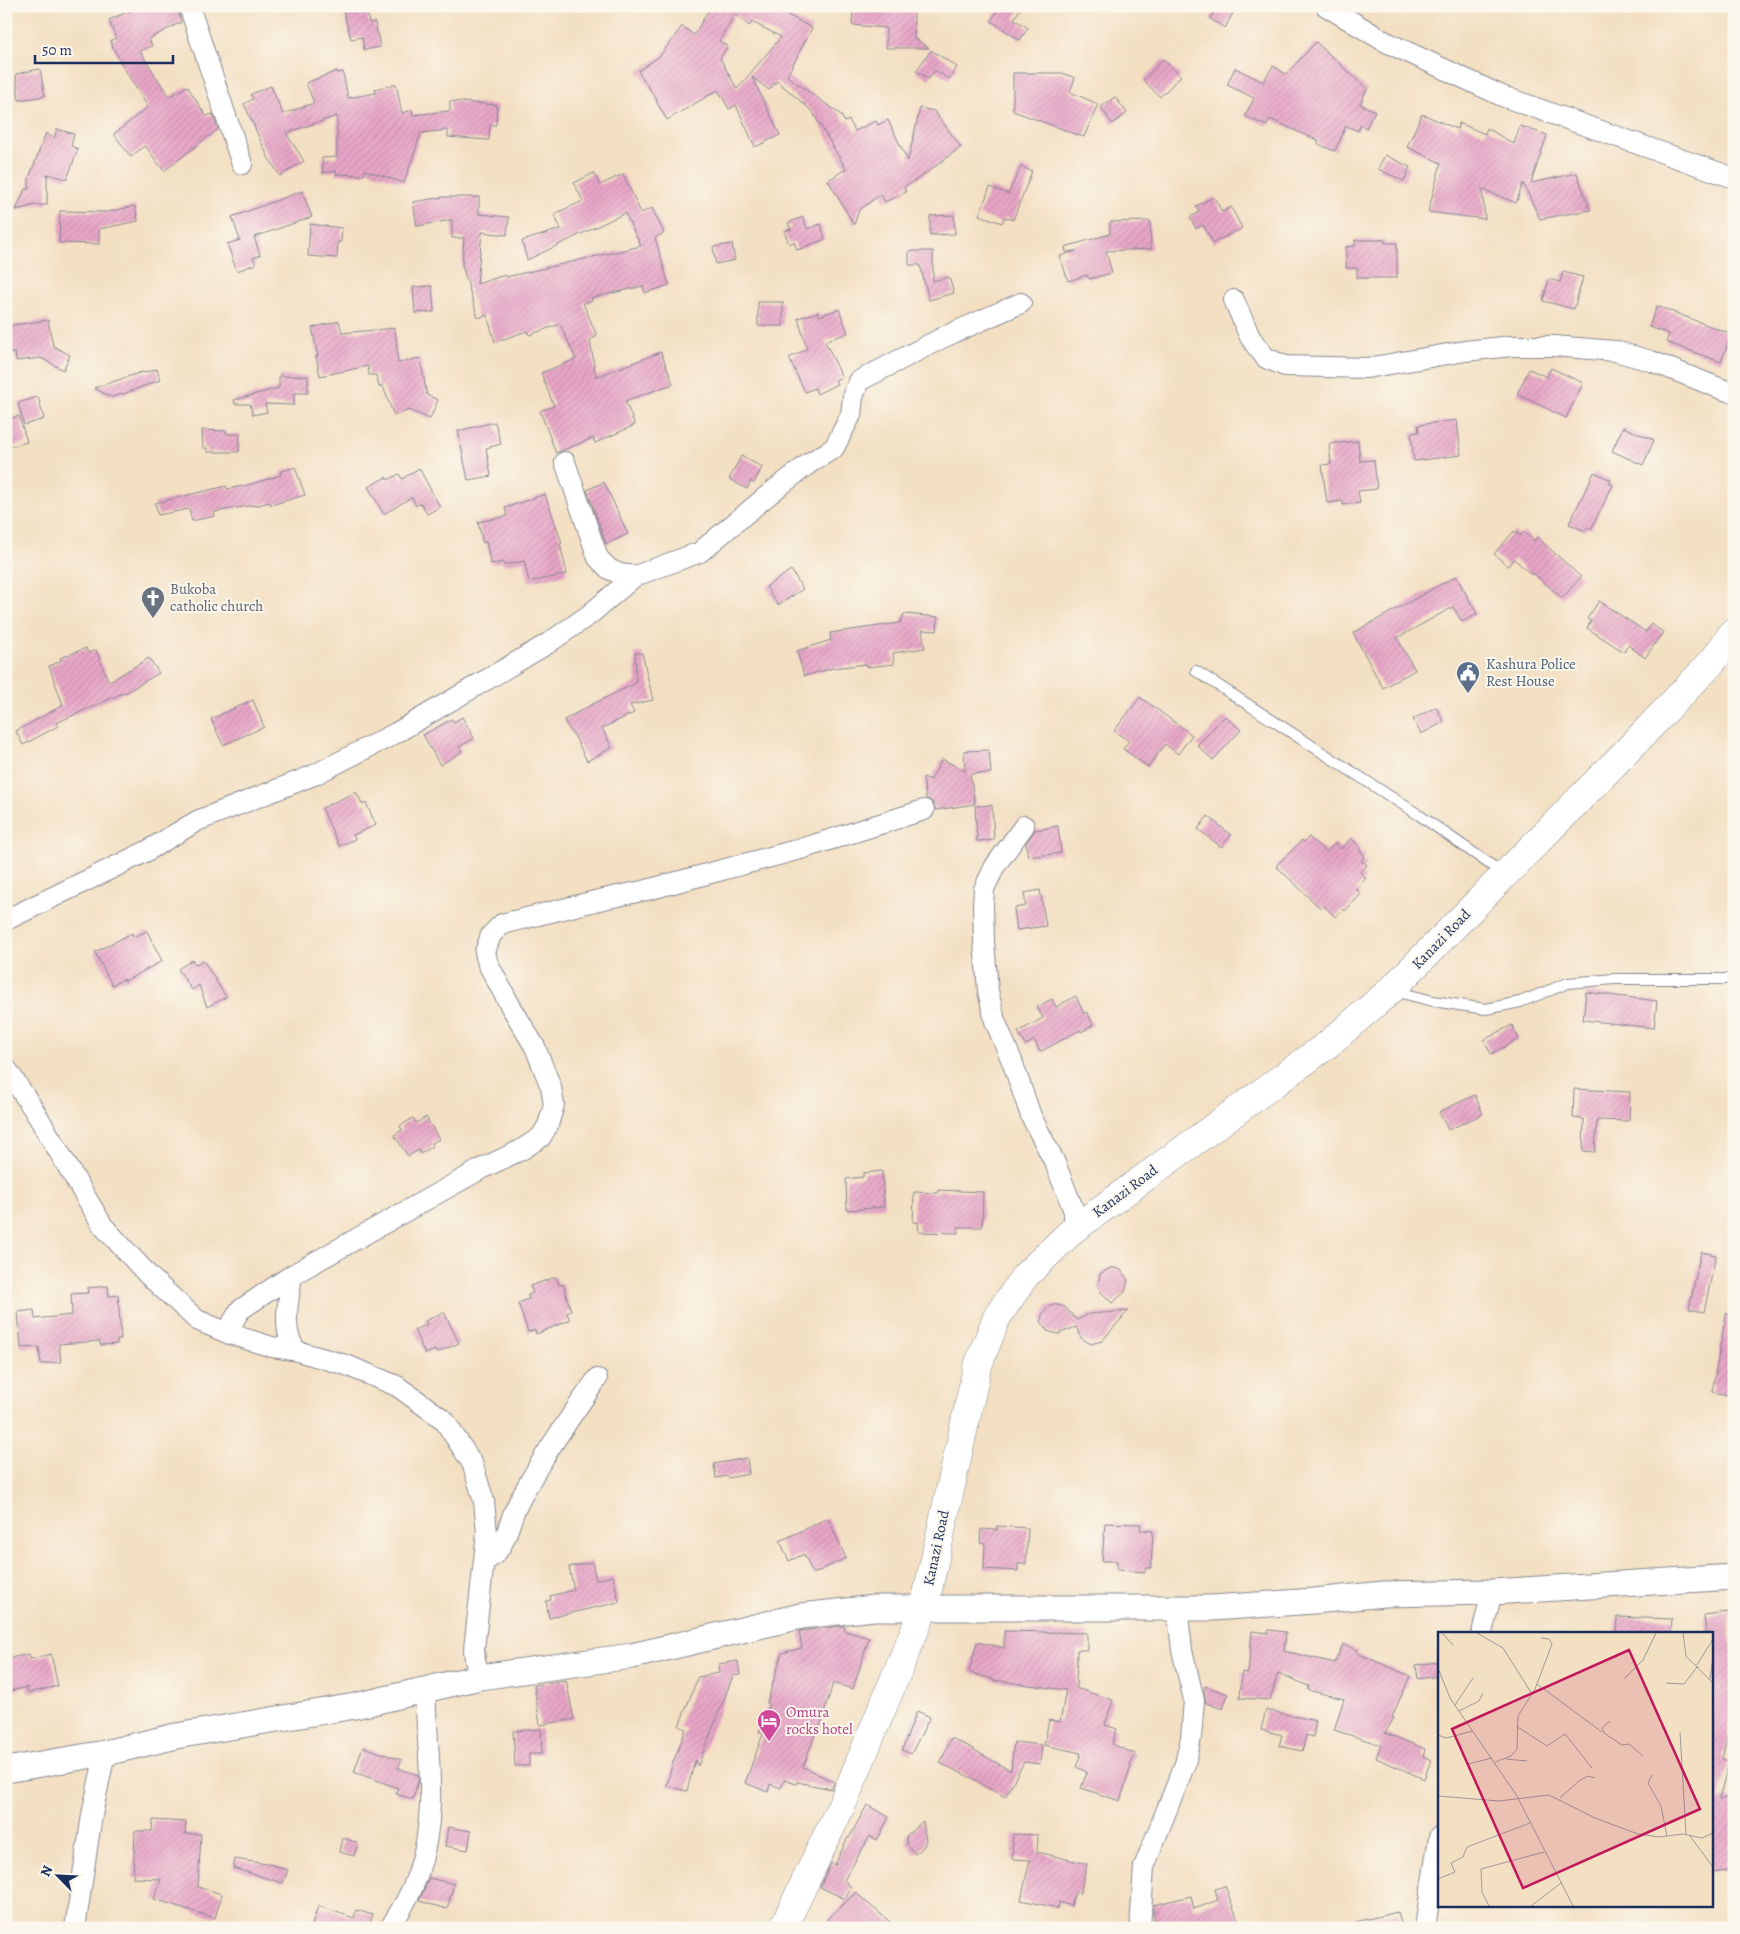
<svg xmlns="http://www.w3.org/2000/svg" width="1740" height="1934" font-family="Alegreya,serif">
	<defs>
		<pattern id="building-hatch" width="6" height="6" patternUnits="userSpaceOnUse" patternTransform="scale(1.25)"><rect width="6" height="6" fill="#e8a6c7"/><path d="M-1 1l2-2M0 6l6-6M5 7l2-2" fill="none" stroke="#c68fad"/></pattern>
	</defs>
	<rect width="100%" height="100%" fill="#fbf7ec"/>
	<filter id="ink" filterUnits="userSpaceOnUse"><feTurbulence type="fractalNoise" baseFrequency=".02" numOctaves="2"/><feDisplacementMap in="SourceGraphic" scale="10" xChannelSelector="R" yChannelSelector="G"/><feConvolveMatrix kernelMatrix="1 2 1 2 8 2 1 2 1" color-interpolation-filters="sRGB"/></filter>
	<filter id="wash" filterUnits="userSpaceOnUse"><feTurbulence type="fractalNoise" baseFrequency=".0096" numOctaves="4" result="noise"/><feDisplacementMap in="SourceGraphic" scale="20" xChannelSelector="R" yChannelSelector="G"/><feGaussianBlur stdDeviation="1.12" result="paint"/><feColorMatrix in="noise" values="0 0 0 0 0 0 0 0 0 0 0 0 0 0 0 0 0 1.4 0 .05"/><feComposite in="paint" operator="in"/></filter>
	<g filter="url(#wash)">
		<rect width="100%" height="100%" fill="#f3dfc2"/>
		<g id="blocks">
			<path fill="url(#building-hatch)" fill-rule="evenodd" d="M141,6H177L181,22L149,39L152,46L140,51L169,97L187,86L206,116L213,114L218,129L164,171L146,147L144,146L131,157L114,134L148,107L122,65L110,41L116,38L109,20Z
				M342,6H366L369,23L375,22L380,47L364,50L362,37L351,39Z
				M711,6H771L812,28L787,76L840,114L845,122L849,120L855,131L876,121L878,125L888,120L908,161L920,108L934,111L961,147L922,176L904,187L906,192L885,202L881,194L859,210L854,225L828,180L846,169L812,111L777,81L769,90L752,77L780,135L755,147L736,105L729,109L718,90L667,120L656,101L657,100L638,71L660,56L682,26L694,35ZM735,14L749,26L752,22L781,37L737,89L720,58L728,46L719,41Z
				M853,6H914V38L929,48H886V28L852,25Z
				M1000,6H1022L1014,19L1028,28L1020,40L991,21Z
				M1217,6H1221L1233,13L1225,28L1210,19Z
				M1316,42L1367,89L1360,104L1375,111L1366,128L1361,125L1358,131L1346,126L1335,151L1318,144L1319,141L1270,119L1267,126L1245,116L1254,98L1227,85L1235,68L1263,82L1273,66L1286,74Z
				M931,50L957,67L949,79L935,70L929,79L916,71Z
				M1163,59L1181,76L1160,97L1143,80Z
				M40,69L45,96L19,100L16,74Z
				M337,71V73L343,72L348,98L376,93L375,89L396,84L402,113L412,110L413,115L450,111V101L497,105L496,125H490L489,140L448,137V130L421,133L404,183L365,170L364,175L336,174V171L323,173L322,158L337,157V116L286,133L304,161L280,176L268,157L244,104L253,99L251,94L271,86L283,114L314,103L306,83Z
				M1013,73H1062L1075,78L1070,92L1098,104L1084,137L1013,111Z
				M1115,97L1127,113L1112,124L1101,107Z
				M1422,114L1457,129L1459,123L1485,134L1487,128L1514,144L1520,126L1547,135L1531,183L1577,173L1590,210L1540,219L1523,183L1516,203L1482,189L1485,219L1428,212L1441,163L1407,147Z
				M57,129L74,134L71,146L78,149L67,179L47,174V205H35L16,210L25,189H29V178L46,133L48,135L54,138Z
				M1385,155L1410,167L1404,181L1378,169Z
				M1021,167L1032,171L1013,220L1005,217L1002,223L979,215L990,187L1008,194Z
				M594,173L600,185L623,174L641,213L652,208L664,233L655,238L669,285L645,293L643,286L591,298L592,301L583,303L597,336L590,340L596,377L661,352L673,384L625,401L635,425L595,443L593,438L556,453L540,411L554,406L541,373L576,359L560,324L529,335L527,331L495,342L487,315L478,318L462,265L464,238H452V220L417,226L413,202L444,197H479V214L509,217L507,235L482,232L477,284L505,275L506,277L641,246L625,213L527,260L522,241L561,229L554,214L583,201L574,183Z
				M302,191L312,217L254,237L260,255L253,258L256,264L237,271L227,244L240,240L232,217Z
				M1214,197L1222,212L1231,207L1242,228L1213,243L1203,225L1196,229L1190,217L1199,212L1196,206Z
				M135,206L138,221L99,229V244L59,243L60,211L107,212Z
				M954,215L955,234L930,235V216Z
				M803,217L807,229L821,224L825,239L797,250L794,242L789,244L784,231L791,229L788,223Z
				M1150,221L1151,249L1106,251L1112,273L1089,279L1087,275L1068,281L1060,256L1076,251L1066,252L1065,247L1110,234V222Z
				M310,224L342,228L341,242H338L337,258L308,256Z
				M1355,240H1385V243H1397V278H1357V268H1346V247L1355,246Z
				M732,244L735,260L716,264L713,247Z
				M909,251H933V281L949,277L954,293L929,300L920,265H909Z
				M1563,272L1583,277L1574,309L1543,301L1549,279L1560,282Z
				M432,286L434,312L415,313L413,287Z
				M758,302H783V326H758Z
				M1657,306L1731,334L1721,362L1666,342L1669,334L1649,327Z
				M839,309L848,333L825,341L842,377L835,380L837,384L817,394L815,388L805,392L789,358L807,349L798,318L818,312L819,316Z
				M48,320L53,346L70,355L63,370L41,358L16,361L15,353L6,354V326Z
				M339,321L342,333L395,328L398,363L420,358L427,395L438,400L430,419L409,410L394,416L383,386L379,387L376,375H369L368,366L320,376L316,356H318L312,328Z
				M1551,368L1583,383L1566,418L1517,394L1529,369L1547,377Z
				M157,369L160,380L126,393L111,397L94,388L142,372L143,373Z
				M279,376H308V393H294V405L265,404L267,412L253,415L250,404H235L234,400L279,388Z
				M38,397L44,419L24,425L18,403Z
				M19,416L27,442L6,448V420Z
				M1457,420L1461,455L1414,461L1411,433L1419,432L1418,425Z
				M495,422L501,444L486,448L491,476L468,480L458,431Z
				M1623,427L1654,440L1643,465L1612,451Z
				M202,430L226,431L227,434H240L239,452H207V448H203Z
				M1358,441L1360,461L1374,460L1377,489L1358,491L1360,503L1343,505V501L1327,503L1322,465L1331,464L1329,444Z
				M741,456L762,467L754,483L751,481L747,489L729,479Z
				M295,467L305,495L271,505L270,502L254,506V505L214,512L215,516L192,521L189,509L158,515L155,503L226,486L227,489L248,485L281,475L280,472Z
				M419,468L440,507L427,514L421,503L416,506L412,497L384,514L368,487L386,477L388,480L399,474L402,479Z
				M1594,472L1611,480L1609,483L1613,485L1591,529L1587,527L1585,531L1569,524Z
				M604,482L628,534L606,544L587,490Z
				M545,494L562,543L560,544L567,574L529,582L524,561L504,565L503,562L491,564L486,542L483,543L478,522L507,516L505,508Z
				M1514,531L1520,536L1524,532L1534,541L1537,537L1581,577L1562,598L1533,573L1532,575L1514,559L1508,566L1494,554Z
				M791,570L803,589L778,605L766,587Z
				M1456,576L1477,614L1462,622L1453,607L1397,638L1415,670L1383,688L1353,633Z
				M1599,601L1646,632L1651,624L1663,632L1645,658L1628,645L1624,652L1587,628L1591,621L1587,619Z
				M904,614L938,617L937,631L922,630L925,648L893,653L894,664L867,667L866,664L833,668L804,676L797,651L831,640L830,633L900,623Z
				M86,648L88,653L96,650L109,682L149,658L159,673L125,693V692L56,723L58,726L23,745L16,731L63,705L49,666L61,661L60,658Z
				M635,653H642L653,700L630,705L634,713L602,728L612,748L587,761L573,733L572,734L564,720L591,705L636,683Z
				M1140,697L1192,735L1178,754L1165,744L1148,767L1123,749L1129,741L1114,731Z
				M253,700L264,727L223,745L211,719Z
				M1436,707L1444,722L1421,734L1413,719Z
				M1225,716L1241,730L1213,760L1197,745Z
				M462,717L474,738L459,747L462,752L440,765L423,735L452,719L454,722Z
				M989,750L991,773L970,774L975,804L936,810L932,802L926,798L923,777L931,780L942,759L965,771L964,751Z
				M356,792L363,805L366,803L376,825L353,835L355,839L339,846L322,808Z
				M992,805L994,840L977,841L975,806Z
				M1208,816L1231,835L1221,847L1198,829Z
				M1058,826L1061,853L1028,857L1026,843L1035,830Z
				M1309,837L1326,852L1335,843L1341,849L1351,838L1361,848L1359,850L1365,856L1361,860L1367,865L1360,872L1366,878L1356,889L1361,894L1345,911L1343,909L1335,917L1323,905L1321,908L1317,905L1276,866L1302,840L1304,842Z
				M1040,890L1046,926L1017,930L1014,908L1026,906L1024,893Z
				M147,931L162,961L125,981L124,979L112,985L95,952L132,933L133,937Z
				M192,960L196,965L203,960L226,997L207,1007L199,985L192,990L178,969Z
				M1586,992L1657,1001L1654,1028L1583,1020Z
				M1076,996L1084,1014L1087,1012L1093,1025L1081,1032L1080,1030L1040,1052L1034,1040L1026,1045L1018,1032L1043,1018L1037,1007L1052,999L1056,1007Z
				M1512,1025L1519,1039L1491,1054L1484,1040Z
				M1574,1089L1630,1092L1629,1121L1597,1120L1595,1152L1583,1151L1584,1119L1573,1118Z
				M1475,1095L1483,1114L1448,1130L1439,1112Z
				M426,1117L439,1139L432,1143L433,1146L420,1154L419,1150L408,1156L394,1135L402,1130L400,1126L413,1118L416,1123Z
				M882,1171L884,1207L847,1210L846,1179L863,1177V1173Z
				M938,1190L983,1192L982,1227H958V1233L919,1232L918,1222H913L914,1192L938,1193Z
				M1701,1252L1716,1255L1704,1312L1689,1309Z
				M1110,1268H1116L1121,1270L1128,1280L1125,1292L1112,1303L1100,1291L1098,1285L1100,1274Z
				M556,1277L559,1285L563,1284L571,1311L567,1313L570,1320L536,1334L535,1330L528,1332L518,1303L529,1299L528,1295L533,1293L530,1286Z
				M108,1286L109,1296L118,1295L121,1339L117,1340V1344L100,1345V1341L59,1344L61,1362L41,1364L39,1347L21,1348L18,1312L34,1310L35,1319L72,1315L71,1294L88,1293L87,1288Z
				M1054,1304L1065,1307L1077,1320L1089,1314L1128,1311L1102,1341L1091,1344L1081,1338L1076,1327L1058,1334L1047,1331L1041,1321L1042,1315L1048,1306Z
				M444,1312L459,1343L436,1353L435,1350L425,1354L414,1330L427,1325L425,1321Z
				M1726,1314H1734V1396L1712,1392Z
				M747,1458L749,1474L728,1478L727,1476L716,1478L714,1464Z
				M828,1518L846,1558L813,1574L804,1554L789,1561L780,1541Z
				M1105,1523L1141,1524L1140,1530L1153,1531L1151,1568H1145V1572L1117,1570V1561H1102Z
				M997,1526L1028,1528L1026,1564H1018V1571L984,1569L985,1544L980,1543L981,1529L997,1530Z
				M592,1562L596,1580L613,1576L619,1602L549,1618L546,1601L551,1600L550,1596L574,1590L569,1567Z
				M1728,1612L1734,1669V1708L1722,1759L1729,1761L1719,1799L1734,1797V1869L1711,1872V1633H1706L1704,1615Z
				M1617,1617L1672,1619L1671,1633H1616Z
				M844,1626L845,1631L869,1638L853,1689L833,1683L819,1730H817L803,1767L834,1782L832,1789L797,1782L796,1784L784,1780L781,1788L770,1784L768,1792L745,1783L763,1734L759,1732L769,1704L767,1703L782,1653L802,1648L799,1631Z
				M1268,1630L1286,1632L1284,1651L1335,1663L1343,1644L1358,1650L1357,1653L1410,1676L1392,1717L1394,1718L1385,1733L1425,1749L1423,1756L1431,1760L1424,1779L1376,1758L1381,1745L1334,1730L1344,1699L1308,1690L1309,1686L1278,1673L1270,1700L1240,1698L1242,1672L1248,1673L1252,1631L1268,1633Z
				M1004,1631L1087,1633V1650H1077L1076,1688L1113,1700L1105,1725L1117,1729L1112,1744L1135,1754L1130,1766H1131L1120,1801L1081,1788L1087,1772L1076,1767L1081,1753L1044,1745L1049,1720L1060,1722L1066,1690L992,1680V1679L969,1672L977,1642L1004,1648Z
				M29,1654L30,1659L51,1654L58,1686L28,1693L27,1687L6,1692V1659Z
				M738,1661L740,1675L733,1676L698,1766L695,1760L687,1791L667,1786L672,1765L686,1729L679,1726L698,1677L719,1673L718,1664Z
				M1437,1662L1439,1676L1418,1679L1416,1665Z
				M566,1680L574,1719L540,1725L534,1685Z
				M1205,1686L1228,1694L1223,1709L1206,1703L1204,1690Z
				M1266,1710L1316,1721L1313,1737L1306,1735L1302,1751L1279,1746L1282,1735L1261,1730Z
				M917,1711L930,1717L911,1754L902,1750Z
				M541,1729L542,1754H529V1766H515L513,1731Z
				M951,1738L974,1749V1750L1011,1771L1014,1742L1042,1745L1040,1764L1024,1762L1005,1797L979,1783L980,1782L940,1763Z
				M363,1747L402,1760L398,1768L418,1775V1782L413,1799L396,1794L398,1788L354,1772Z
				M867,1805L889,1817L877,1840L870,1836L844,1880L851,1887L845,1899L820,1887L831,1863L835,1865L848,1837L849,1838Z
				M153,1820L186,1822L185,1834H201L198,1887L222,1894L215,1918L154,1899L161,1879L133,1878L135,1831H152Z
				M923,1821L926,1841L924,1846L915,1854L907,1844L906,1836Z
				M448,1827L471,1831L468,1850L445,1846Z
				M1013,1834L1038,1835L1037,1852L1087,1864L1080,1893L1075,1892L1071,1906L1059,1902L1058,1908L1021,1900L1030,1860L1012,1859Z
				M343,1838L358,1843L354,1856L340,1852Z
				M235,1859L273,1865L288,1870L283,1883L233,1868Z
				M429,1878L454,1884L447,1909L419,1901Z
				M1225,1886L1241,1928H1226L1224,1921L1207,1928H1156L1153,1912V1905L1191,1896L1194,1909L1218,1900L1215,1889Z
				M856,1892L863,1899L897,1928H834L827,1919Z
				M318,1906L354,1918L356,1910L373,1915L370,1923L376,1925V1928H311Z
				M1398,1912L1402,1928H1356L1355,1922Z"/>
		</g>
	</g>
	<g filter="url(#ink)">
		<use href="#blocks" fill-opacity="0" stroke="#878790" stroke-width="1"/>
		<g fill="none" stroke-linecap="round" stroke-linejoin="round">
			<g stroke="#878790" stroke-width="12">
				<path id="service" d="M1196,671L1419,815L1504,874
					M1394,991L1433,1001L1486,1009L1520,1002L1568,983L1614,979H1734"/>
			</g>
			<g stroke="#878790" stroke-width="22">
				<path id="minor" d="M189,6L242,164
					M1326,6L1384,41L1502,96L1734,178
					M1234,300L1250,337L1257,347L1266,358L1285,366L1367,368L1465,351L1512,346H1554L1615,351L1651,361L1724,390L1734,392
					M565,462L598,558L609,569L620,574L635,576L700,552L773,491L811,462L834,448L851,415L853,397L859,381L944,337L1021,303
					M1024,826L995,866L984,889L983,905L984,941L988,991L995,1021L1012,1061L1031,1116L1055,1163L1074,1211V1229
					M6,920L147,851L197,821L314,775L396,733L547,644L589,615L635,576
					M6,1068L34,1110L103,1226L149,1276L197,1320L230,1334L272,1347L297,1351L346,1365L397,1386L444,1420L472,1463L484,1501L487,1533L474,1649L475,1660L480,1677
					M292,1275C289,1298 280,1333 297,1351
					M230,1334L231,1325L240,1310L292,1275L481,1169L521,1150L541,1137L548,1125L554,1105L551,1087L535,1047L510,1005L488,964L485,952L491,935L502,924L599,900L647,890L804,848L924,810
					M485,1560C503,1555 508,1527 514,1512C536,1465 567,1422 597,1379
					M1482,1633L1492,1592
					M75,1928L92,1815L105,1753
					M390,1928C401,1910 412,1892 418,1873C439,1813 427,1752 425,1690
					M1140,1928L1144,1867L1185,1764L1191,1738L1194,1700L1182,1650L1177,1607
					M1425,1928L1439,1837"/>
			</g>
			<g stroke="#878790" stroke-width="27">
				<path id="tertiary" d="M6,1770L105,1753L176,1736L355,1706L480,1677L632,1656L801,1616L874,1608H1212L1314,1601L1384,1594L1492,1592L1734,1577"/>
			</g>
			<g stroke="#878790" stroke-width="29">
				<path id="secondary" d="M783,1928L844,1800L924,1608L977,1368L997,1317L1025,1276L1074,1229L1327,1045L1391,990L1621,757L1713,661L1734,631"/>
			</g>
			<use href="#service" stroke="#fff" stroke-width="10"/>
			<use href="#minor" stroke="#fff" stroke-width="20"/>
			<use href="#tertiary" stroke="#fff" stroke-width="25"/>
			<use href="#secondary" stroke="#fff" stroke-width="28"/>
		</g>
	</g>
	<defs>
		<g id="church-pin" transform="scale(1.25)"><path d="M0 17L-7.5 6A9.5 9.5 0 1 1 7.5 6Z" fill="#6b7280" stroke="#fbf7ec"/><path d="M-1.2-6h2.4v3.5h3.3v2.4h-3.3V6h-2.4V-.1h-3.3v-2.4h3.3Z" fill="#fff"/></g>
		<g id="civic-pin" transform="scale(1.25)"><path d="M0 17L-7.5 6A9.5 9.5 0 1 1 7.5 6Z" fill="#5c6f8a" stroke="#fbf7ec"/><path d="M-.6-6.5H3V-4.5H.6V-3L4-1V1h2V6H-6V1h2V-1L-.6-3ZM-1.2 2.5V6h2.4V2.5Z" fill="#fff"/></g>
		<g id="hotel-pin" transform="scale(1.25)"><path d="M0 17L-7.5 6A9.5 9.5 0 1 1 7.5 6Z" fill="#d1479c" stroke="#fbf7ec"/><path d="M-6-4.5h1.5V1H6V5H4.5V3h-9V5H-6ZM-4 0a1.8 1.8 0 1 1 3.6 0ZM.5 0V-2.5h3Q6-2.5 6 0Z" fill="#fff"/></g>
	</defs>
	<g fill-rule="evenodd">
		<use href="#church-pin" x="153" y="598"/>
		<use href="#civic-pin" x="1468" y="673"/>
		<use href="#hotel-pin" x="769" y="1721"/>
	</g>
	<g text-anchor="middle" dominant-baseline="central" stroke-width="4" stroke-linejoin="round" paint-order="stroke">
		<g font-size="15" fill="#5b616d" stroke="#fbf7ec" text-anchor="start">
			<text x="170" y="589">Bukoba<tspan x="170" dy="17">catholic church</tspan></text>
		</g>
		<g font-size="15" fill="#4e5e75" stroke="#fbf7ec" text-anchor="start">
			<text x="1486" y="664">Kashura Police<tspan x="1486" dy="17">Rest House</tspan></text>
		</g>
		<g font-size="15" fill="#1b2f5e" stroke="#fbf7ec">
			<text transform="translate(1441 939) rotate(-46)">Kanazi Road</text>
			<text transform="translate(1125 1191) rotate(-37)">Kanazi Road</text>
			<text transform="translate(936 1548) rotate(-78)">Kanazi Road</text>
		</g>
		<g font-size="15" fill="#b23c85" stroke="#fbf7ec" text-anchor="start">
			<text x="786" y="1712">Omura<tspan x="786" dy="17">rocks hotel</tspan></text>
		</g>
	</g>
	<g transform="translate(1438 1632)">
		<rect width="275" height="275" fill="#f3dfc2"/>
		<path fill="none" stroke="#9d999a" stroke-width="1" d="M4,1L15,13M39,1L65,16L94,62M245,1L248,24L275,51M259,33L275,7M0,36L12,66L79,164L135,274M186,47L205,28L218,1M272,47L275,25M228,51L246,52L260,34M99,52L164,100M17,73L35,46M21,79L41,69L45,61M172,89L164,96L166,101L184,113L191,112L205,124M78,94L109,114L127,102L154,136M242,100L248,202M0,103L8,106L35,99M68,127L89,129M57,130L73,124L79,117L80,84L97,57L114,12L111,7L103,6M30,132L54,126M214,143L210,151L223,174L229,204M0,164L61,169L111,163L157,186L200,202L221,205L245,202L264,206L275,201M122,166L141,149L150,144L157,146M252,204L275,235M0,247L17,240L13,231L25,225L29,215L92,191M51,274L44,260L43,237L106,220M93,274L123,251"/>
		<path fill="#c2185b" fill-opacity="0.15" stroke="#c2185b" stroke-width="2.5" d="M191,18L262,177L85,256L14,97Z"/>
		<rect width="275" height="275" fill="none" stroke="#1b2f5e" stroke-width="2.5"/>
	</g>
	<rect width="1740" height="1934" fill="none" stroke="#fbf7ec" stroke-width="25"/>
	<g transform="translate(58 1876) rotate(294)" stroke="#fbf7ec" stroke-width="4" paint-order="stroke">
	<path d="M0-4L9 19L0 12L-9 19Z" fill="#1b2f5e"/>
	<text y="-8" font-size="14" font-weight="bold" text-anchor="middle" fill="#1b2f5e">N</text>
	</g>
	<path d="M35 55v8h138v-8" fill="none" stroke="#1b2f5e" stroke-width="2.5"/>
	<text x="42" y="55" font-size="15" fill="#1b2f5e" stroke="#fbf7ec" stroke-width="4" paint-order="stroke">50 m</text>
</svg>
